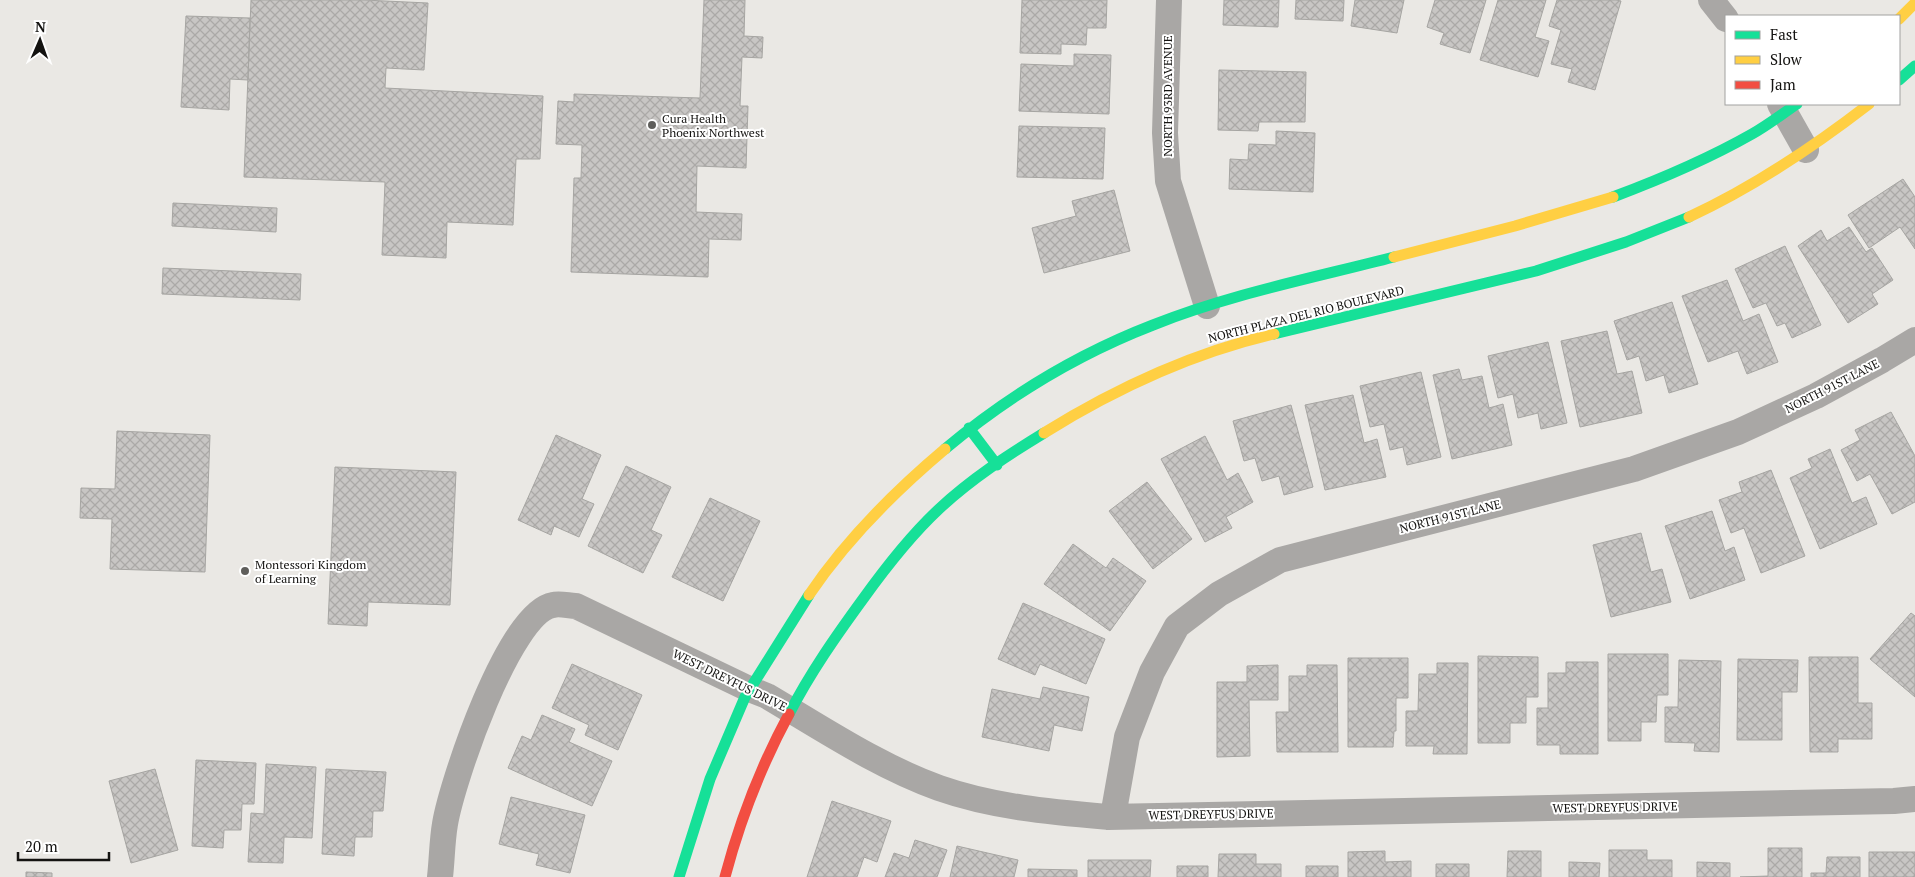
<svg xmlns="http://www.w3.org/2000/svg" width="1915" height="877" font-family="'PT Serif',serif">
	<defs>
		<pattern id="building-cross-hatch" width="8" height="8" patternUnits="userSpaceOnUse" patternTransform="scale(1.25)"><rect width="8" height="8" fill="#c8c6c4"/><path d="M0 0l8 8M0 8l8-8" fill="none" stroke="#aba9a7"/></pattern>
	</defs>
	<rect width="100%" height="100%" fill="#eae8e4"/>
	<path fill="url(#building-cross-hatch)" stroke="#a6a5a2" d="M251,0H364L428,3L424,70L386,68L385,88L543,96L540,159H516L513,225L447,222L446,258L382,255L385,182L244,177Z
		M704,0H745L744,36L763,37L762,58L742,57L740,106H748L746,168L697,166L696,212L742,214L741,240L709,239L708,277L571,272L574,178H581L582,145L556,144L558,101L574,102V94L700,98Z
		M1022,0H1107L1106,28H1087L1086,45L1061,44V54L1020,53Z
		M1224,0H1279L1278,27L1223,25Z
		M1296,0H1344L1343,21L1295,19Z
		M1355,0H1404L1397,33L1351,26Z
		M1435,0H1486L1470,53L1440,44L1444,33L1427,27Z
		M1498,0H1546L1535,37L1549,41L1538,77L1480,60Z
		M1557,0H1616L1621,1L1595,90L1568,82L1572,69L1551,64L1561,30L1549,26Z
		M186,16L250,18L248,80L230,79L229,110L181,107Z
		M1074,54L1111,55L1109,114L1019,111L1021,64L1074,66Z
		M1219,70L1306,72L1305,122H1259L1258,131L1218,130Z
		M1019,126L1105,128L1103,179L1017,177Z
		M1276,131L1315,133L1313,192L1229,189L1230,159L1248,160L1249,144L1276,145Z
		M1903,179L1915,197V249L1900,227L1869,248L1848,215Z
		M1114,190L1130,251L1044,273L1032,228L1076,216L1072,201Z
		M173,203L277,208L276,232L172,226Z
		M1849,227L1866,252L1872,248L1893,280L1872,294L1878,304L1848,323L1798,246L1821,230L1827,241Z
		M1785,246L1821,325L1792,338L1785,323L1777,326L1766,303L1753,308L1735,269Z
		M163,268L301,274L300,300L162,294Z
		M1727,280L1743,321L1759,314L1778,362L1747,374L1738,351L1708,362L1682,296Z
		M1672,302L1698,384L1669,393L1664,375L1646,381L1639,356L1627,360L1614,321Z
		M1607,331L1617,374L1632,371L1642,413L1580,427L1561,341Z
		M1548,342L1567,423L1541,429L1538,413L1518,418L1513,394L1498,398L1488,356Z
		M1459,369L1462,380L1482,376L1489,408L1503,404L1512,445L1452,459L1433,375Z
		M1421,372L1441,457L1407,465L1403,447L1390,450L1384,424L1370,427L1360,386Z
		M1353,395L1364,443L1377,439L1386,477L1325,490L1305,405Z
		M1291,405L1313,487L1284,495L1279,476L1262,481L1255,458L1244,461L1233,421Z
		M1891,412L1915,456V502L1892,514L1870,474L1857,481L1841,450L1860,440L1855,430Z
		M117,431L210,435L205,572L110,569L112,519L80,518L81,488L115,489Z
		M556,435L601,455L582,499L594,504L579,537L554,526L551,535L518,520Z
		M1205,436L1227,480L1238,473L1253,502L1226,517L1232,528L1205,542L1161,459Z
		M1830,449L1852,503L1866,497L1877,524L1820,549L1790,478L1812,468L1808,459Z
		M626,466L671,487L651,530L662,535L643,573L588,546Z
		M335,467L456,472L450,605L368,602L367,626L328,624Z
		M1771,470L1805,556L1761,573L1744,528L1731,533L1719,500L1742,492L1739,482Z
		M1147,482L1192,539L1153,569L1109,511Z
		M710,498L760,521L723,601L672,577Z
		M1712,511L1725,551L1734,547L1745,580L1690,599L1665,526Z
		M1641,533L1651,572L1662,569L1671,602L1611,617L1593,545Z
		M1073,544L1106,568L1113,558L1146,581L1110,631L1044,584Z
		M1023,603L1105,639L1086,684L1040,664L1035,675L998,659Z
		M1911,613L1915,616V697L1870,659Z
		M1608,654H1668V695H1657L1656,722H1641V741H1608Z
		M1478,656L1538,657V697H1526V723H1510V743H1478Z
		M1809,657H1858V703H1872V739H1838V752H1810Z
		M1348,658H1408V698H1396V731H1394L1393,747H1348Z
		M1738,659L1798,660L1797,692H1782V740H1737Z
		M1679,660L1721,661L1719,752L1694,751L1695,743L1665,742V707H1678Z
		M1566,662H1598V754H1560V745H1537V708H1548V673H1566Z
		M1437,663H1468L1467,754H1433L1434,746H1406V711H1418L1419,674H1437Z
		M572,664L642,695L618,750L585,735L589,725L552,708Z
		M1278,665V700H1249L1250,756L1217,757V682H1247V666Z
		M1307,665H1337L1338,752H1277L1276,712H1289V676H1307Z
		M1043,687L1089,697L1082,731L1054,725L1049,751L982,737L992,689L1040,699Z
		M542,715L575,729L569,742L612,761L592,806L508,768L522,736L531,740Z
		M196,760L256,763L254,804H242L241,830H224L223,848L192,846Z
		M266,764L316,767L312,838L284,837L283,863L248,862L251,813L264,814Z
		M155,769L178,850L131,863L109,781Z
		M326,769L386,772L383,811H373L372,837H355L354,856L322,854Z
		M511,797L585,815L570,873L536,865L539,854L499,844Z
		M832,801L891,821L877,862L864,857L857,877H807Z
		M915,840L947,850L937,877H885L894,853L909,858Z
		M957,846L1018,860L1014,877H950Z
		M1768,848H1802V877H1740L1768,876Z
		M1609,850H1647V860H1672V877H1609Z
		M1385,851V862L1411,861V877H1348V852Z
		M1508,851H1541V877H1507Z
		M1869,852H1915V877H1869Z
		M1219,854H1256V864H1281V877H1218Z
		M1827,857H1860V877H1811V873H1826Z
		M1088,860H1151L1150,877H1088Z
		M1569,862L1600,863L1599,877H1569Z
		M1697,862L1730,863V877H1697Z
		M1436,864H1469V877H1436Z
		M1177,866H1208V877H1177Z
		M1306,866H1338V877H1306Z
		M1028,869L1077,870V877H1028Z
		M26,872L52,873V877H26Z"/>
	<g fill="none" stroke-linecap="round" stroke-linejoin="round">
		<path stroke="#a9a7a5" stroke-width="26" d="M1169,0L1165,133L1168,181L1207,306
			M1711,0L1726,19
			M1780,104L1806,150
			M1113,816L1127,737L1152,672L1177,626L1219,594L1280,560L1634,469L1738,432L1816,396L1882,360L1915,340
			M440,877C442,860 442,841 445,824C452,782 509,612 553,605C560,603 569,606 576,606L749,689L767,696C823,729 878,766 939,788C993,807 1051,812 1108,817L1894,801L1915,799"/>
		<path stroke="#16e098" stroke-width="11" d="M1899,80L1915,66
			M1613,197C1661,179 1708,159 1752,134C1768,125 1782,114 1797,104
			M1274,334L1536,271L1626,242L1689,217
			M969,428L997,465
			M945,449C1007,397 1078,354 1153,325C1231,294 1313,278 1394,257
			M789,714C810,673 836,636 863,599C886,567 911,535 939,509C971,479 1008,455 1044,433
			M679,877L710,779L745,697L809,595"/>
		<path stroke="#ffcf43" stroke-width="11" d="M1899,19L1915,3
			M1689,217C1754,187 1812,148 1869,104
			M1394,257L1515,226L1613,197
			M1044,433C1115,389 1192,353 1274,334
			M809,595C846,540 894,492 945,449"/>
		<path stroke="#f24e42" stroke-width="11" d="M725,877C740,820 761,766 789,714"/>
	</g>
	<g fill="#5f5e5b" stroke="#fff" stroke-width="2">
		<circle cx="652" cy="125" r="5"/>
		<circle cx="245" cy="571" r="5"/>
	</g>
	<g text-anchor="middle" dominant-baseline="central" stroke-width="4" stroke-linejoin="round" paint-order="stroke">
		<g font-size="12" fill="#141311" stroke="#fff">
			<text transform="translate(1167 96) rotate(-90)">NORTH 93RD AVENUE</text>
			<text transform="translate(1306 314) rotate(-14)">NORTH PLAZA DEL RIO BOULEVARD</text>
			<text transform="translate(1832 386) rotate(-27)">NORTH 91ST LANE</text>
			<text transform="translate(1450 516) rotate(-14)">NORTH 91ST LANE</text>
			<text transform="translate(730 680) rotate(26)">WEST DREYFUS DRIVE</text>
			<text transform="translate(1615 807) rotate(-1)">WEST DREYFUS DRIVE</text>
			<text transform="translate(1211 814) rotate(-1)">WEST DREYFUS DRIVE</text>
		</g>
		<g font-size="12" fill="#141311" stroke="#fff" text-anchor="start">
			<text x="662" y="118">Cura Health<tspan x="662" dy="14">Phoenix Northwest</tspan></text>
			<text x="255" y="564">Montessori Kingdom<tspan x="255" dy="14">of Learning</tspan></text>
		</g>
	</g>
	<rect x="1725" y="15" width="175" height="90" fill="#ffffff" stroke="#a1a1a0"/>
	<rect x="1735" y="31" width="25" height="8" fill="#16e098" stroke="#a1a1a0"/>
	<text x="1770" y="40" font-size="15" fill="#141311">Fast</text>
	<rect x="1735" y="56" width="25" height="8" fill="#ffcf43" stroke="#a1a1a0"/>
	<text x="1770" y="65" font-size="15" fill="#141311">Slow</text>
	<rect x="1735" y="81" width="25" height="8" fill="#f24e42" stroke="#a1a1a0"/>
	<text x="1770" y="90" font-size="15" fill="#141311">Jam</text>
	<g transform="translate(40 40) rotate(2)" stroke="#ffffff" stroke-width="4" paint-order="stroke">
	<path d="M0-4L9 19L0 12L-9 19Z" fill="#141311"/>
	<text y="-8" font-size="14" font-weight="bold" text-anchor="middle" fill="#141311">N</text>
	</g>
	<path d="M18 852v8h91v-8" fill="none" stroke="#141311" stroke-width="2.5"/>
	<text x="25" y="852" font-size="15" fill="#141311" stroke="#ffffff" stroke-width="4" paint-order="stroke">20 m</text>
</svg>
